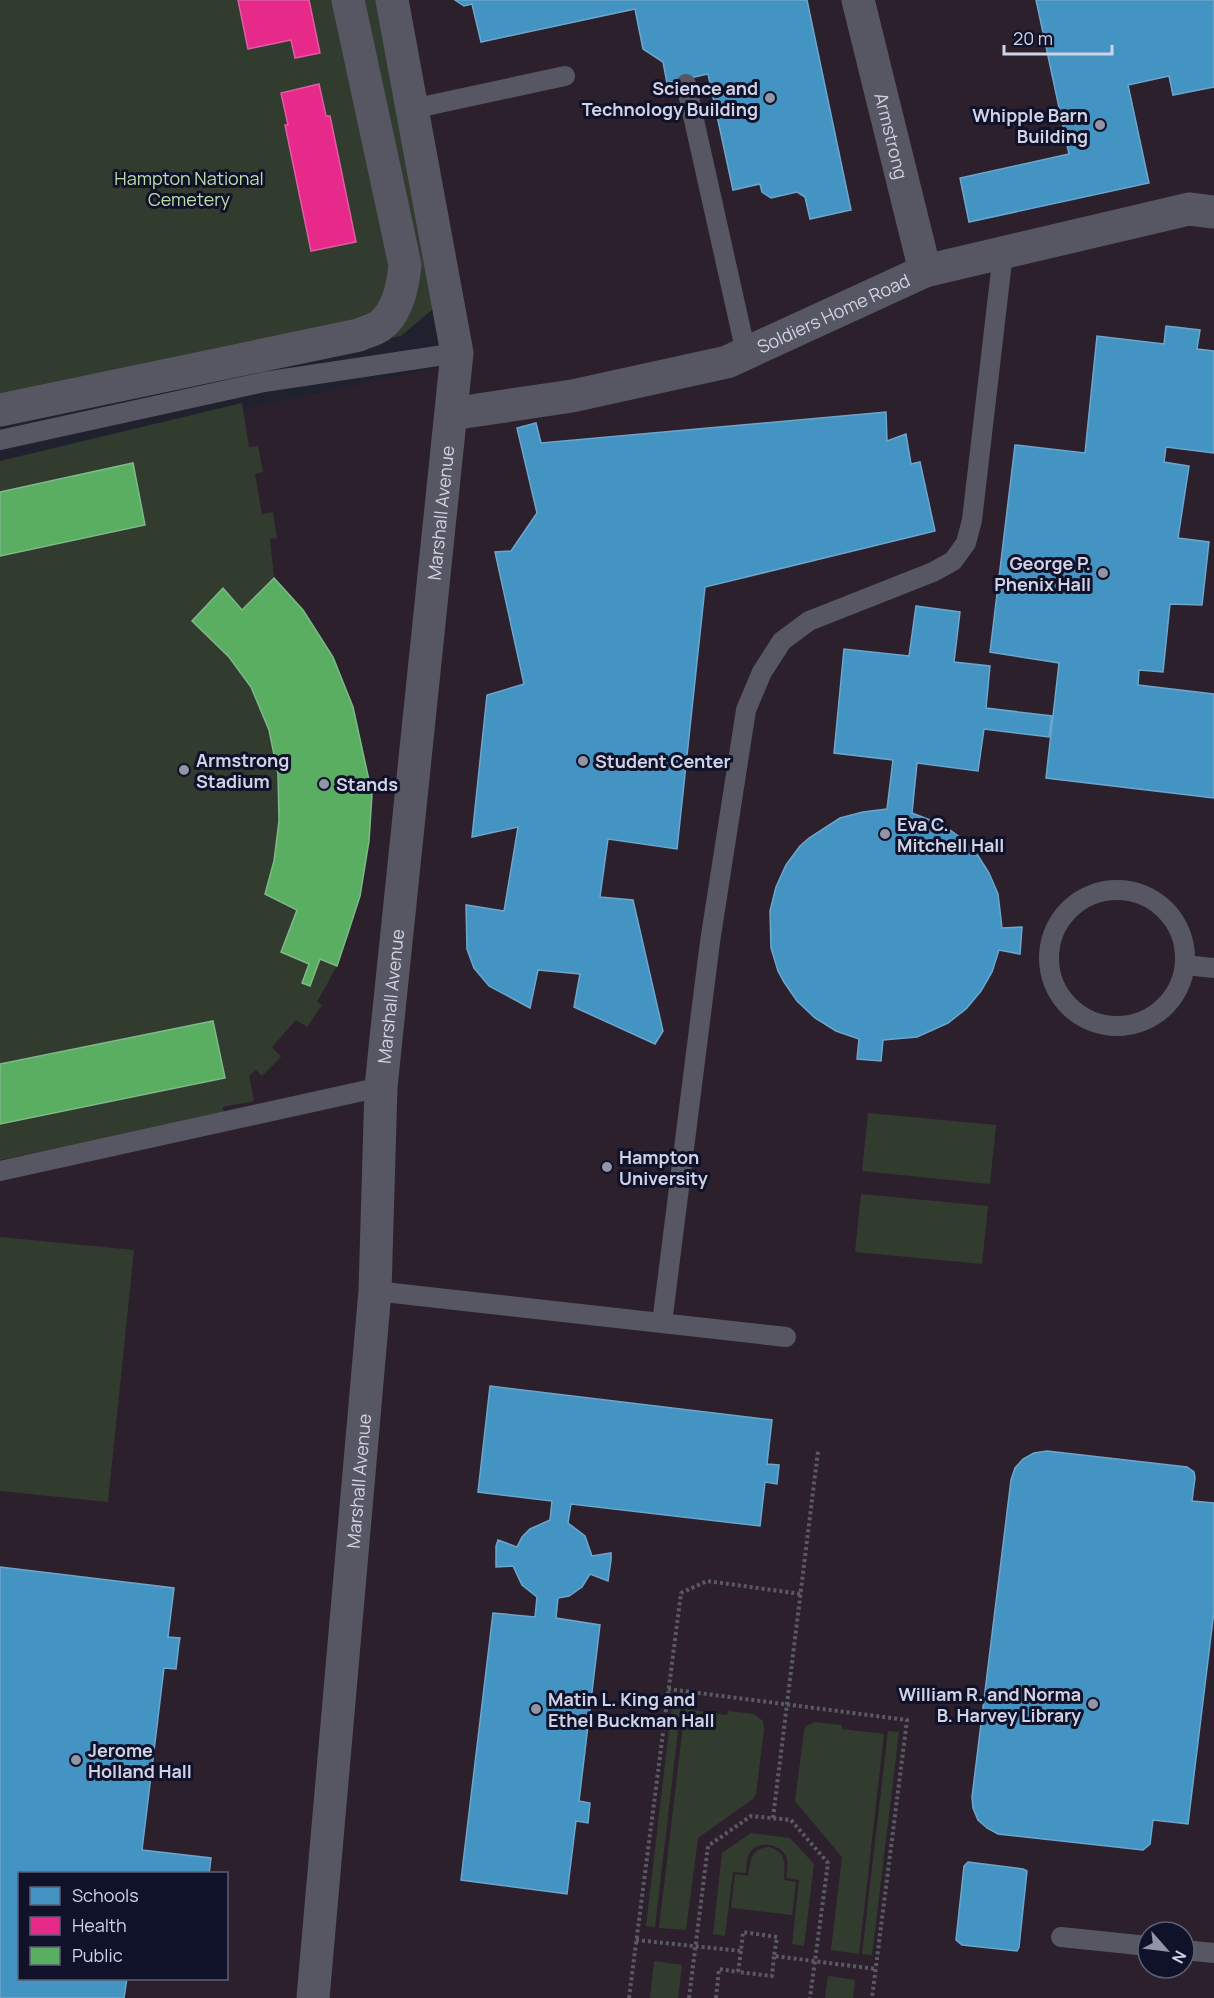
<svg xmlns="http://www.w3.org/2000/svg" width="1214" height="1998" font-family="Manrope,sans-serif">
	<rect width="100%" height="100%" fill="#1f212f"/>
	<path fill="#2c202c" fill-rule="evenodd" d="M376,0H1214V1998H0V460L450,365ZM20,1874H226V1978H20ZM1148,1932H1184V1968H1148Z"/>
	<path fill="#323c2e" d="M0,0H376L439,304L401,336L0,420Z
		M242,403L249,447L258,446L263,472L255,474L262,514L273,512L277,538L270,539L274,578L303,610L333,657L353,707L372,794L369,841L360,896L337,966L317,1002L322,1005L307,1027L296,1020L272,1047L281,1057L262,1076L256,1070L249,1076L254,1101L223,1107L224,1115L0,1160V461Z
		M868,1113L996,1125L990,1184L862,1171Z
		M861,1194L988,1206L982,1264L855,1252Z
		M0,1237L134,1250L108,1502L0,1491Z
		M672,1704L681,1705L655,1927L646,1926Z
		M685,1709L727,1715L728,1711L754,1714L763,1721L764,1729L756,1794L753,1799L698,1838L686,1930L659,1928Z
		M815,1722L842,1725V1729L884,1734L859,1954L831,1950L842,1857L795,1801L804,1731L806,1726Z
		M888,1731L899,1732L872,1955L862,1954Z
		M751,1833L790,1838L814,1864L804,1946L792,1944L799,1880L786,1878C787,1872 788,1866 787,1859C783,1845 763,1840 752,1850C746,1857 747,1865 746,1873L733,1872L725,1936L713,1934L722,1853Z
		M769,1847C787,1852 785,1865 784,1880L796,1882L792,1915L731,1908L735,1874L748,1876C750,1861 751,1848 769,1847Z
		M654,1961L682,1965L678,1998H650Z
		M828,1976L855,1980L853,1998H825Z"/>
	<path fill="#4393c3" stroke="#6da6cd" stroke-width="1.5" d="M455,0H807L851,210L810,219L805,197L797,192L771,198L762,192L760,184L733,190L708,74L667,83L663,62L643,49L635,9L481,42L472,4L464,6Z
		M1036,0H1214V87L1173,95L1169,76L1128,85L1149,183L969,222L960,178L1069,154Z
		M1166,326L1200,330L1197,349L1214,351V453L1166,447L1164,462L1189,466L1178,538L1209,542L1202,605L1170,604L1163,672L1139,670L1138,685L1214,694V798L1046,778L1059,663L990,652L1015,445L1085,453L1097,336L1164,344Z
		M886,412L887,441L906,434L911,464L920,462L935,531L705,587L677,849L608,839L600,897L633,900L663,1031L655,1044L574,1007L580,974L538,970L530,1008L489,986L474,968L467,949L466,905L504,911L518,827L472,837L487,695L524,684L495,552L511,551L537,513L517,428L536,423L541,443Z
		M916,606L960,612L954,662L990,666L986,708L1052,716L1049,737L984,729L978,771L917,763L912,813L943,825L961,838L977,854L989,873L998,894L1002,928L1022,927L1020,954L999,950L992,972L981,991L966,1009L948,1023L917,1037L883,1040L881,1061L857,1059L859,1039L836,1031L815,1018L797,1001L784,982L778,971L771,948L770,911L776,887L786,865L800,846L809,838L840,818L863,812L887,809L893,760L834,753L844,649L909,656Z
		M490,1386L772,1420L767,1464L779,1465L777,1484L765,1482L760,1526L571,1504L568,1523L585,1536L592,1556L611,1553V1560L608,1581L590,1574L582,1587L569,1596L558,1598L556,1618L600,1625L579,1801L590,1803L588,1823L576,1821L567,1894L461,1880L493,1613L535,1617L537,1597L522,1585L513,1566L496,1567V1546L498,1540L517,1547L522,1537L530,1529L550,1520L552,1501L478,1492Z
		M1047,1451L1187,1467L1194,1472L1195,1478L1192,1501L1214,1503V1611L1188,1824L1153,1820L1150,1844L1143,1850L998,1834L987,1828L978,1820L973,1808L972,1797L1011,1480L1015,1468L1023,1459L1034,1453Z
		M0,1567L174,1588L168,1637L180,1638L179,1643L176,1669L164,1668L142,1850L211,1858L209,1874H20V1978H127L124,1998H0Z
		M968,1862L1023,1869L1027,1871L1019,1947L1017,1951L962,1945L956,1940L964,1866Z"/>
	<path fill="#e7298a" stroke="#e05ca5" stroke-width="1.5" d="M238,0H309L320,53L295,58L291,40L248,49Z
		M319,84L326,116H330L356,242L311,251L285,125H288L281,93Z"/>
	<path fill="#5aae61" stroke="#7db989" stroke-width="1.5" d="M133,463L145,525L0,556V492Z
		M274,578L303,610L333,657L353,707L372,794L369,841L360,896L348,933L337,966L320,959L310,986L302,983L309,964L281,952L297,910L265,894L274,861L279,821L278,774L269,730L251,687L229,657L192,621L223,588L242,610Z
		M213,1021L225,1078L0,1124V1064Z"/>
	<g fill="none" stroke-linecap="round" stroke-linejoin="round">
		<path stroke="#595a64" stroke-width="4" stroke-dasharray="3 3" stroke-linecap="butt" d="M668,1689L907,1720L872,1998
			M773,1818L818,1451
			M636,1940L741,1951L743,1932L777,1937L774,1956L876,1969
			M741,1951L738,1972L772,1976L774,1956
			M629,1998L681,1593L707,1581L801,1594
			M689,1998L708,1846L751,1816L791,1820L828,1863L810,1998
			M716,1998L719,1969L738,1972"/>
		<path stroke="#565763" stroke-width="20" d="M686,84L746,353
			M412,109L565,76
			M0,440L264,382L457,353
			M1049 958a68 68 0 1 1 136 0a68 68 0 1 1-136 0Z
			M1185,965L1214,968
			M0,1171L381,1087
			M375,1291L786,1337
			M662,1323L710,942L746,710L762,672L782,641L809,621L933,572L953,561L966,543L972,520L1003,253
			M1061,1937L1148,1946
			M1184,1950L1214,1953"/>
		<g stroke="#565763" stroke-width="33">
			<path id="s1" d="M858,0L925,271"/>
			<path d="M0,410L359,335C365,332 375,330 381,325C398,312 403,285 405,265L348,0"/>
			<path id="s2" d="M451,414L572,396L727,362L925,271L1189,209L1214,212"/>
			<path id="s3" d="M313,1998L375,1291L381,1087L457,353L392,0"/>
		</g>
	</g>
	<g fill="#9295a5" stroke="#10122a" stroke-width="2">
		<circle cx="770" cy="98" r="6"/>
		<circle cx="1100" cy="125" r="6"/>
		<circle cx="1103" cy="573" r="6"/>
		<circle cx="583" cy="761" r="6"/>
		<circle cx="184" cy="770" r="6"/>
		<circle cx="324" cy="784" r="6"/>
		<circle cx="885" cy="834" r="6"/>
		<circle cx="607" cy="1167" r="6"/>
		<circle cx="1093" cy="1704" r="6"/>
		<circle cx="536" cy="1709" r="6"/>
		<circle cx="76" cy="1760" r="6"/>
	</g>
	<g text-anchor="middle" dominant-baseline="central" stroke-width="6" stroke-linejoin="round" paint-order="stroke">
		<g font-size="18" font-weight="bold" fill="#d0d3e5" stroke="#10122a" text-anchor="start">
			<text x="758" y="88" text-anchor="end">Science and<tspan x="758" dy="21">Technology Building</tspan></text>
			<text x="1088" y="115" text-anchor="end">Whipple Barn<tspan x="1088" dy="21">Building</tspan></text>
			<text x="1091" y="563" text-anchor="end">George P.<tspan x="1091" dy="21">Phenix Hall</tspan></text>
			<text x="196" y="760">Armstrong<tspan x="196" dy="21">Stadium</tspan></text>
			<text x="595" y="761">Student Center</text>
			<text x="336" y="784">Stands</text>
			<text x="897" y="824">Eva C.<tspan x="897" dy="21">Mitchell Hall</tspan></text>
			<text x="619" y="1157">Hampton<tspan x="619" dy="21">University</tspan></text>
			<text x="1081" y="1694" text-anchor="end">William R. and Norma<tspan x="1081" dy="21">B. Harvey Library</tspan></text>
			<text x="548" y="1699">Matin L. King and<tspan x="548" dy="21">Ethel Buckman Hall</tspan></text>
			<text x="88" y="1750">Jerome<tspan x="88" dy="21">Holland Hall</tspan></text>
		</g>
		<g font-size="18" fill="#d0d3e5" stroke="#10122a">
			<text stroke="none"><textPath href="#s1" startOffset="140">Armstrong</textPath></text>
			<text stroke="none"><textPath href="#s2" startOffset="398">Soldiers Home Road</textPath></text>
			<text stroke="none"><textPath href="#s3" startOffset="1491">Marshall Avenue</textPath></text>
			<text stroke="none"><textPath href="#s3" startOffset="1005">Marshall Avenue</textPath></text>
			<text stroke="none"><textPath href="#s3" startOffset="519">Marshall Avenue</textPath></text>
		</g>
		<g font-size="18" fill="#bedea7" stroke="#10122a">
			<text x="189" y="178">Hampton National<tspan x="189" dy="21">Cemetery</tspan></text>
		</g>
	</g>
	<rect x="18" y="1872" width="210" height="108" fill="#10122a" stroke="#5d5f75" stroke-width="1.5"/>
	<rect x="30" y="1887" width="30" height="18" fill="#4393c3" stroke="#5d5f75" stroke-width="1.5"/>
	<text x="72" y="1902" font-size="18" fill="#d0d3e5">Schools</text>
	<rect x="30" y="1917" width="30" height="18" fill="#e7298a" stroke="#5d5f75" stroke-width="1.5"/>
	<text x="72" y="1932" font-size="18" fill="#d0d3e5">Health</text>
	<rect x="30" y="1947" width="30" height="18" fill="#5aae61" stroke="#5d5f75" stroke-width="1.5"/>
	<text x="72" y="1962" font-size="18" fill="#d0d3e5">Public</text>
	<g transform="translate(1166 1950) rotate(118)"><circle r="28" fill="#10122a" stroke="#5d5f75" stroke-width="1.5"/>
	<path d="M0-4.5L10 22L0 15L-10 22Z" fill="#9295a5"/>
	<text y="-9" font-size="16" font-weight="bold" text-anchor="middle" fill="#d0d3e5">N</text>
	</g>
	<path d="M1004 45v9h108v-9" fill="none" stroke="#d0d3e5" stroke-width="3"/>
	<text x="1013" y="45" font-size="18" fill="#d0d3e5" stroke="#10122a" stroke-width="4.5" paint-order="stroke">20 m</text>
</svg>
